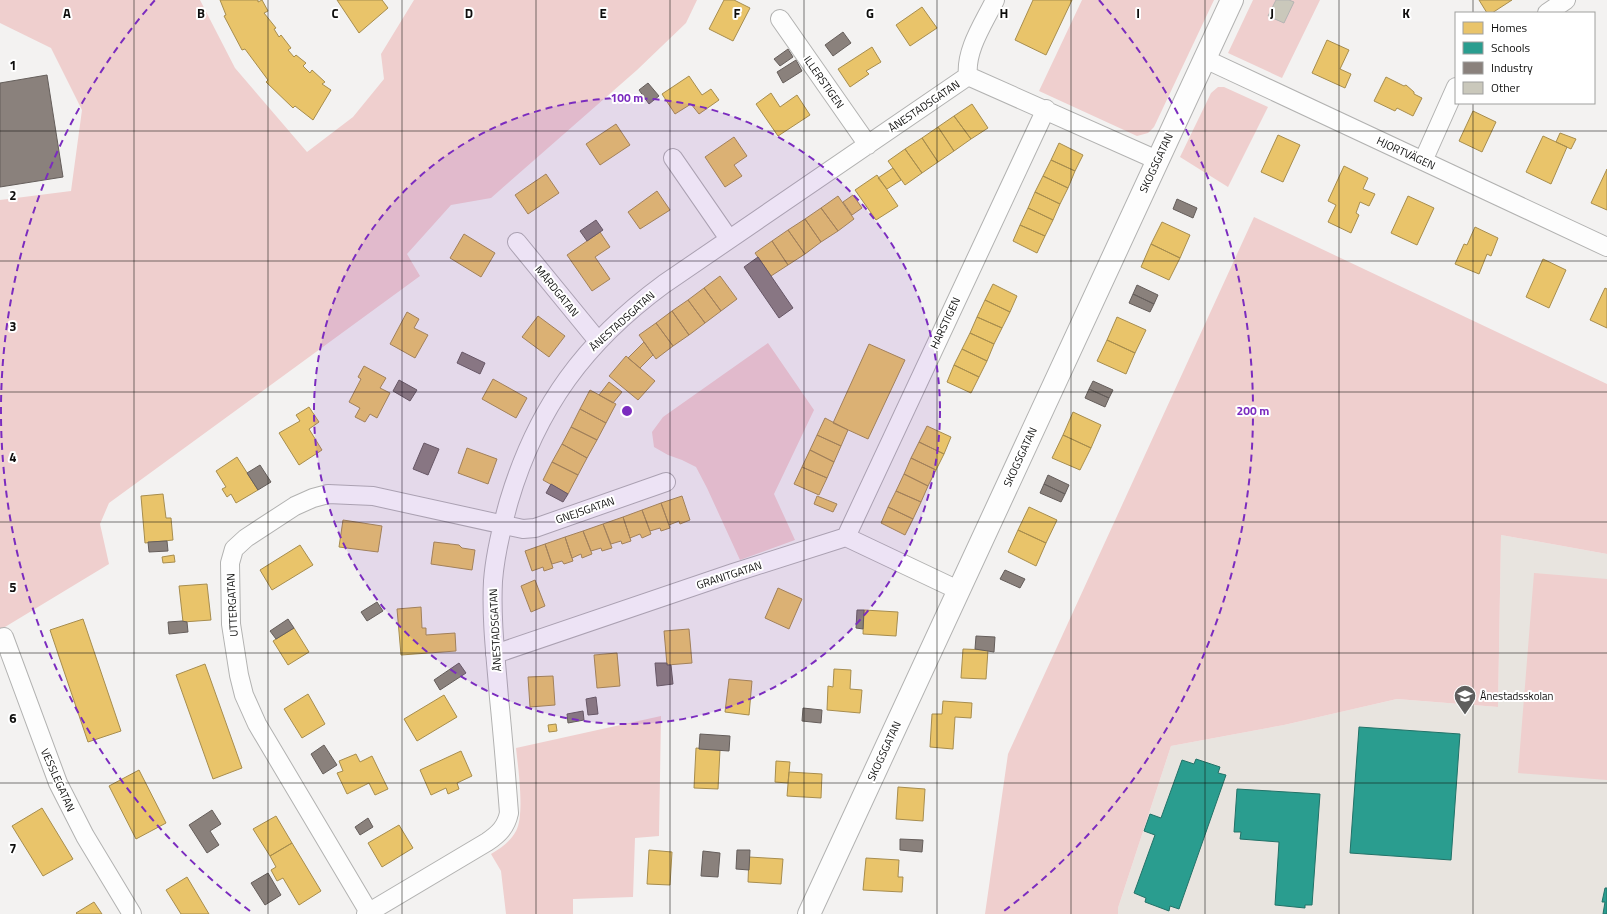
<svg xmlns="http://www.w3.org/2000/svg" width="1607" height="914" font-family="'Titillium Web',sans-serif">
	<rect width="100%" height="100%" fill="#f3f2f1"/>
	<path fill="#e8e4df" d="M1501,535L1607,554V914H1118V908L1171,746L1284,725L1397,699L1498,707Z"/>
	<path fill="#efcfce" d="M0,0H200L235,68L307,152L353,117L384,79L381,54L414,0H697L686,23L637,70L491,198L451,205L407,254L420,276L109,503L100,524L109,564L0,630V200L71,191L82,110L51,48L0,23Z
		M1082,0H1214L1154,127L1148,133L1137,136L1039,91Z
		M1253,0H1320L1282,78L1228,53Z
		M1218,87H1224L1268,107L1228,187L1180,157L1211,93Z
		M1254,217L1607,384V554L1501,535L1498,707L1397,699L1284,725L1171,746L1118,908V914H985L1008,754Z
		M768,343L814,410L774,494L795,540L740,560L707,488L696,467L682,460L668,455L654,447L652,432L663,417Z
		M1534,573L1607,579V780L1518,773Z
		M661,716L659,836L635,838L633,897L573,899V914H506L501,871L491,854C501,848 510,842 516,831C525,815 518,767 516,748Z"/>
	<path fill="#e9c46a" stroke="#a78d4e" d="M220,0H258V2L262,0L268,11L264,13L276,28L274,29L279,37L281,35L291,48L288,50L294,57L296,55L306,63L303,66L310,73L312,70L325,82L322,84L331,90L313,120L295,106L293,108L266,82L268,80L245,49L242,50L224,16L226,15Z
		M337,0H382L388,8L359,33Z
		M724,0H734L750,8L733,41L709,29Z
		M1033,0H1072L1046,55L1015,40Z
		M1479,0H1512L1492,13H1487Z
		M922,7L937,28L910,46L896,25Z
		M1327,40L1349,50L1340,69L1351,74L1345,88L1312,73Z
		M872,47L881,62L866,71L869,74L850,87L838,69Z
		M689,76L702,95L711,89L719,100L699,114L691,104L675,114L662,94Z
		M1386,77L1404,86L1406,85L1414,92V94L1422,98L1413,116L1397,108L1395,111L1374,101Z
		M771,93L780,107L797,95L810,115L778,136L756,104Z
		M972,104L988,128L971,139L954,116Z
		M1473,111L1496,122L1482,152L1459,141Z
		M954,116L971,139L954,151L938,127Z
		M616,124L630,145L600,165L586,144Z
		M938,127L954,151L938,162L922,138Z
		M1560,133L1576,139L1571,149L1556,142Z
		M1278,135L1300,145L1283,182L1261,172Z
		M1543,136L1567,147L1551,184L1526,172Z
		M734,137L747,156L734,165L742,176L725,187L705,157Z
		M922,138L938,162L922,173L905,149Z
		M1059,143L1083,155L1075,171L1051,160Z
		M905,149L922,173L905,185L888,161Z
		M1051,160L1075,171L1068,188L1043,176Z
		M1344,166L1368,178L1363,189L1375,194L1369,206L1360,202L1356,213L1359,215L1351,233L1328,222L1336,205L1328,201Z
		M893,168L901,180L887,189L878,178Z
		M1607,169V210L1591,203Z
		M546,174L559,193L528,214L515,195Z
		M877,175L898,206L876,220L855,190Z
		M1043,176L1068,188L1060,204L1035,192Z
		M657,191L670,210L640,229L628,212Z
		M1035,192L1060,204L1053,220L1028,208Z
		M853,195L862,208L852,215L843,202Z
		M838,196L854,219L838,231L821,208Z
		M1408,196L1434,208L1417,245L1391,233Z
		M821,208L838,231L821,242L805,219Z
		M1028,208L1053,220L1045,236L1020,225Z
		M805,219L821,242L805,254L788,230Z
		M1162,222L1190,235L1180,258L1151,244Z
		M1020,225L1045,236L1037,253L1013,241Z
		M1475,227L1498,238L1491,256L1487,254L1479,274L1455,264L1464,244L1467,245Z
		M788,230L805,254L788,265L772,241Z
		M600,232L610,247L595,257L610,279L592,291L567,255Z
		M464,234L495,253L481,277L450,258Z
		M772,241L788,265L771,276L755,253Z
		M1151,244L1180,258L1169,280L1141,267Z
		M1543,259L1566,270L1549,308L1526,297Z
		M720,276L737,299L721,311L704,288Z
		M993,284L1017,296L1010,312L985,300Z
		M704,288L721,311L705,323L688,300Z
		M1605,288L1607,289V328L1590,320Z
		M688,300L705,323L689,335L672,311Z
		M985,300L1010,312L1002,328L977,317Z
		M672,311L689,335L673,346L656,323Z
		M407,312L419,319L414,328L428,335L415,358L390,344Z
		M538,316L565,336L549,357L522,337Z
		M977,317L1002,328L994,344L970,333Z
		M1117,317L1146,330L1135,353L1107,340Z
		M656,323L673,346L656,359L639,335Z
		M970,333L994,344L987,361L962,349Z
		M1107,340L1135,353L1126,374L1097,361Z
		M644,342L653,355L640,368L628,358Z
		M869,344L905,360L868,439L833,423Z
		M962,349L987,361L979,377L954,365Z
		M626,356L655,381L638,400L609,376Z
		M954,365L979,377L971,393L947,382Z
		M364,366L386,378L380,388L390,393L377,418L370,414L365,422L355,417L360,408L349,402L361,379L358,377Z
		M493,379L527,398L516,418L482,399Z
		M609,382L622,392L613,403L599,395Z
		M590,390L616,404L606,423L580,409Z
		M309,407L319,422L309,429L322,450L299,465L279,433L300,421L296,415Z
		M580,409L606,423L597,440L571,427Z
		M1073,412L1101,425L1091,448L1063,435Z
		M825,418L848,430L841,446L817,435Z
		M927,426L951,437L944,454L919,442Z
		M571,427L597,440L587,458L562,444Z
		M817,435L841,446L834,462L810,450Z
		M1063,435L1091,448L1080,470L1052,458Z
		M919,442L944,454L936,470L911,458Z
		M562,444L587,458L578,475L552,462Z
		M467,448L497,459L488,484L458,473Z
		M810,450L834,462L827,478L802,467Z
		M237,457L258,490L236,503L231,494L227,497L222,489L226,487L216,471Z
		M911,458L936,470L928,486L904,474Z
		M552,462L578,475L568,494L543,480Z
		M802,467L827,478L819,495L794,484Z
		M904,474L928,486L921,502L896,491Z
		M896,491L921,502L913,519L888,507Z
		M163,494L166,518H171L173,540L145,543L141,496Z
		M682,496L690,520L680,524L679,521L669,525L661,503Z
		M817,496L837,504L833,512L814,504Z
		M661,503L670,528L661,531L660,528L650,531L642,510Z
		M888,507L913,519L905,535L881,523Z
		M1029,507L1057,520L1046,543L1018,530Z
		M642,510L651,534L642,538L640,534L630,538L623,517Z
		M623,517L631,541L622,544L621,541L611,544L603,524Z
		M343,520L382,526L378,552L339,547Z
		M603,524L612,548L602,551L601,548L591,551L583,531Z
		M1018,530L1046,543L1036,566L1008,552Z
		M583,531L592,554L582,558L581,554L572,558L565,537Z
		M565,537L573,561L564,564L562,561L552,564L545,544Z
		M434,542L459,545L462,548L475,550L472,570L431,564Z
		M545,544L553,568L544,571L543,567L532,571L525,551Z
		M300,545L313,565L272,590L260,570Z
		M174,555L175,562L163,563L162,557Z
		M535,580L545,606L531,612L521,586Z
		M207,584L211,620L183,622L179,586Z
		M778,588L802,599L789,629L765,618Z
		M421,607L422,628H426V635L455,633L456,651L401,655L397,609Z
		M864,610L898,612L896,636L863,634Z
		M83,619L121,731L88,742L50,630Z
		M294,628L309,652L288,665L273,641Z
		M689,629L692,663L667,665L664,631Z
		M963,649L988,650L986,679L961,678Z
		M617,653L620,686L597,688L594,655Z
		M205,664L242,768L213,779L176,675Z
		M834,669L851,670L850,689L862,690L860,713L827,710L828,686L833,687Z
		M553,676L555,705L530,707L528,677Z
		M729,679L752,681L749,715L725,712Z
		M308,694L325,724L302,738L284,709Z
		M444,695L457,717L417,741L404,719Z
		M943,701L972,703L971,718L955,717L953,749L930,747L932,714H942Z
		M556,724L557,731L549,732L548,725Z
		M696,748L720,750L718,789L694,788Z
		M461,751L472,776L457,783L459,789L448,794L446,788L431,795L420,770Z
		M356,754L360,762L372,756L388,789L375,795L369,783L347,794L337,773L343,771L339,761Z
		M776,761L790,762L788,783L775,782Z
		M139,770L166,823L136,839L109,786Z
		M789,772L822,774L821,798L787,796Z
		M898,787L925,789L923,821L896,819Z
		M42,808L73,859L43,876L12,826Z
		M276,816L292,843L270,856L253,829Z
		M399,825L413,848L382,867L368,843Z
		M292,843L321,891L299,905L283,878L277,881L271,870L276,867L270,856Z
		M649,850L672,852L670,885L647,884Z
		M749,857L783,859L781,884L748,882Z
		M866,858L899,860L898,877H903L902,892L863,890Z
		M187,877L209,914H181L166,890Z
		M94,902L102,914H77L76,913Z"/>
	<path fill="#2a9d8f" stroke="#227268" d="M1359,727L1460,734L1451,860L1350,853Z
		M1196,759L1220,767L1218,773L1226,775L1179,909L1170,906L1169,911L1145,902L1146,898L1134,893L1155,835L1144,831L1150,814L1161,818L1182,760L1194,764Z
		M1237,789L1320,794L1312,905H1305V908L1275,905L1279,842L1240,839L1241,832H1234Z
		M1605,888H1607V914H1603L1605,902H1602Z"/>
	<path fill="#8a817c" stroke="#655e5b" d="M843,32L851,43L833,56L825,45Z
		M788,49L793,57L780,66L774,59Z
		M796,60L802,71L783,83L777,72Z
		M47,75L63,177L0,187V83Z
		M648,83L659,96L649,104L639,90Z
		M1177,199L1197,208L1193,218L1173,209Z
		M596,220L603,230L587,241L580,231Z
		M758,257L793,308L779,318L744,267Z
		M1137,285L1158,295L1154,304L1133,294Z
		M1133,294L1154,304L1150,312L1129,303Z
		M462,352L485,363L480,374L457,363Z
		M399,380L417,390L410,401L393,391Z
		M1093,381L1113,390L1109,398L1089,389Z
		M1089,389L1109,398L1105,407L1085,398Z
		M424,443L439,449L428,475L413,469Z
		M260,465L271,482L258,490L247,473Z
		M1048,475L1069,485L1065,494L1044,484Z
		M551,484L568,494L563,502L546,493Z
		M1044,484L1065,494L1061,502L1040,493Z
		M167,541L168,551L149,552L148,542Z
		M1005,570L1025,579L1020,588L1000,579Z
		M377,602L383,611L367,621L361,612Z
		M857,610H864L863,629L856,628Z
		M288,619L294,628L276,639L270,631Z
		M182,621L187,622L188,632L169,634L168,622Z
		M976,636L995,637L994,652L975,649Z
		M459,663L466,673L440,690L434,680Z
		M655,663H667V665H671L673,684L657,686Z
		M596,697L598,714L588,715L586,699Z
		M803,708L822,710L821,723L802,721Z
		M583,711L584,720L568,723L567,714Z
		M700,734L730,736L729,751L699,749Z
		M324,745L337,765L323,774L311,754Z
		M212,810L221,824L210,831L219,845L207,853L189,825Z
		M368,818L373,827L360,835L355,827Z
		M900,839L923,840L922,852L900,850Z
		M737,850H750L749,870L736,869Z
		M703,851L720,853L718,877L701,876Z
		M268,873L281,895L265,905L251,883Z"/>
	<path fill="#cac8bb" stroke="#b4b4b3" d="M1276,0H1289L1294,2L1284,23L1268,16Z"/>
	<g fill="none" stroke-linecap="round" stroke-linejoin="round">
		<g stroke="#b2b2b1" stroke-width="20">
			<path id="street" d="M1547,13L1566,0
				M780,19L868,145
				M1205,59L1607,247
				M968,76C965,50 984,23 995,0
				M673,158L729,239
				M1423,161L1456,87
				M517,242L598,341
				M846,537L1046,109
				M4,637L58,783L85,836L132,914
				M495,654L733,573L846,537L958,590
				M366,914L487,842C499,834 506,827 509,813C506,774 503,736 499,698C496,659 491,620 493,581C495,554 502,526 509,501C537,407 585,342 664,284L968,76L1157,160
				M370,914L257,724L244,695L239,675L231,624L230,563L234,549L246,538L295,506L313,498L328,494L373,496L523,529L535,528L666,482"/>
		</g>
		<g stroke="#b2b2b1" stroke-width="24">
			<path id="secondary" d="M809,914L1232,0"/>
		</g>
		<use href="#street" stroke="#fdfdfd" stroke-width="18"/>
		<use href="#secondary" stroke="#fdfdfd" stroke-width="22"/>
	</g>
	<path fill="none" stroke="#0e0e0d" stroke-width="1" stroke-opacity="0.55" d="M134,0V914M268,0V914M402,0V914M536,0V914M670,0V914M804,0V914M937,0V914M1071,0V914M1205,0V914M1339,0V914M1473,0V13M1473,103V914M0,131H1607M0,261H1607M0,392H1607M0,522H1607M0,653H1607M0,783H1607"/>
	<circle cx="627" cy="411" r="313" fill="#7b2cbf" fill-opacity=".12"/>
	<g fill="none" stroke="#7b2cbf" stroke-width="2" stroke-dasharray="7 5">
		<circle cx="627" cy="411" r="313"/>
		<path d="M250 911A626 626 0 0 1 155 0M1099 0A626 626 0 0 1 1004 911"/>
	</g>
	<defs>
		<g id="school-pin" transform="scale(1.15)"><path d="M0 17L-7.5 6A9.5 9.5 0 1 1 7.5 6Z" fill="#5e5e5d" stroke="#fff"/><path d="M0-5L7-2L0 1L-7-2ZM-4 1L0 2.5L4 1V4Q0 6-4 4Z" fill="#fff"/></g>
	</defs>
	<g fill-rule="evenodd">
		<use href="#school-pin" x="1465" y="696"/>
	</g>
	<g text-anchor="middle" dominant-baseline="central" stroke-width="4" stroke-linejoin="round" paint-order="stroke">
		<g font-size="11" fill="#0e0e0d" stroke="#fff">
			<text transform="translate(824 82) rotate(55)">ILLERSTIGEN</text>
			<text transform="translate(924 106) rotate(-34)">ÅNESTADSGATAN</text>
			<text transform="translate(1406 153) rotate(25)">HJORTVÄGEN</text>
			<text transform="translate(1156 163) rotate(-65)">SKOGSGATAN</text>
			<text transform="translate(557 291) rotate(51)">MÅRDGATAN</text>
			<text transform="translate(622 321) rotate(-42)">ÅNESTADSGATAN</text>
			<text transform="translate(945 323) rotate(-65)">HARSTIGEN</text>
			<text transform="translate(1020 457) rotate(-65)">SKOGSGATAN</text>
			<text transform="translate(585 510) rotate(-19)">GNEJSGATAN</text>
			<text transform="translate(729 575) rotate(-18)">GRANITGATAN</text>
			<text transform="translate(232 605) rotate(-93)">UTTERGATAN</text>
			<text transform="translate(495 630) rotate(-93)">ÅNESTADSGATAN</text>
			<text transform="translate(884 751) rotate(-65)">SKOGSGATAN</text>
			<text transform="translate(58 780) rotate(66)">VESSLEGATAN</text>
		</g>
		<g font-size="11" fill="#0e0e0d" stroke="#fff" text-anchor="start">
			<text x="1480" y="696">Ånestadsskolan</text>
		</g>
	</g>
	<g font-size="13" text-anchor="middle" font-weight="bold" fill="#0e0e0d" stroke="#fff" stroke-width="4" stroke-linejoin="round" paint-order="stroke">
		<text x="67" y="18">A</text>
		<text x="201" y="18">B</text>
		<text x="335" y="18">C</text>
		<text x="469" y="18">D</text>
		<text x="603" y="18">E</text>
		<text x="737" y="18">F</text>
		<text x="870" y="18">G</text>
		<text x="1004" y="18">H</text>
		<text x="1138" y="18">I</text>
		<text x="1272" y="18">J</text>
		<text x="1406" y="18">K</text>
		<text x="13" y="70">1</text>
		<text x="13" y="200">2</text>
		<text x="13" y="331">3</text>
		<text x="13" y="462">4</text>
		<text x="13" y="592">5</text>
		<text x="13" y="723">6</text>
		<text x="13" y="853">7</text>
	</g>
	<circle cx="627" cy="411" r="6" fill="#7b2cbf" stroke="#fff" stroke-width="2"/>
	<g font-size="12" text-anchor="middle" font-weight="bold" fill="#7b2cbf" stroke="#fff" stroke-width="4" stroke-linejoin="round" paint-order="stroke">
		<text x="627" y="102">100 m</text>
		<text x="1253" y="415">200 m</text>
	</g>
	<rect x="1455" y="12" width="140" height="92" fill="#ffffff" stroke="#9f9f9e"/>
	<rect x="1463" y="22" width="20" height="12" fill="#e9c46a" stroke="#9f9f9e"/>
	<text x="1491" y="32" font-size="12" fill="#0e0e0d">Homes</text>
	<rect x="1463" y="42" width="20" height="12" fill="#2a9d8f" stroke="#9f9f9e"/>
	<text x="1491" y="52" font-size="12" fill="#0e0e0d">Schools</text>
	<rect x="1463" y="62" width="20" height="12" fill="#8a817c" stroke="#9f9f9e"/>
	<text x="1491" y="72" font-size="12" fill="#0e0e0d">Industry</text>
	<rect x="1463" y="82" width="20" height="12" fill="#cac8bb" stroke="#9f9f9e"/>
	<text x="1491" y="92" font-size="12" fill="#0e0e0d">Other</text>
</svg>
